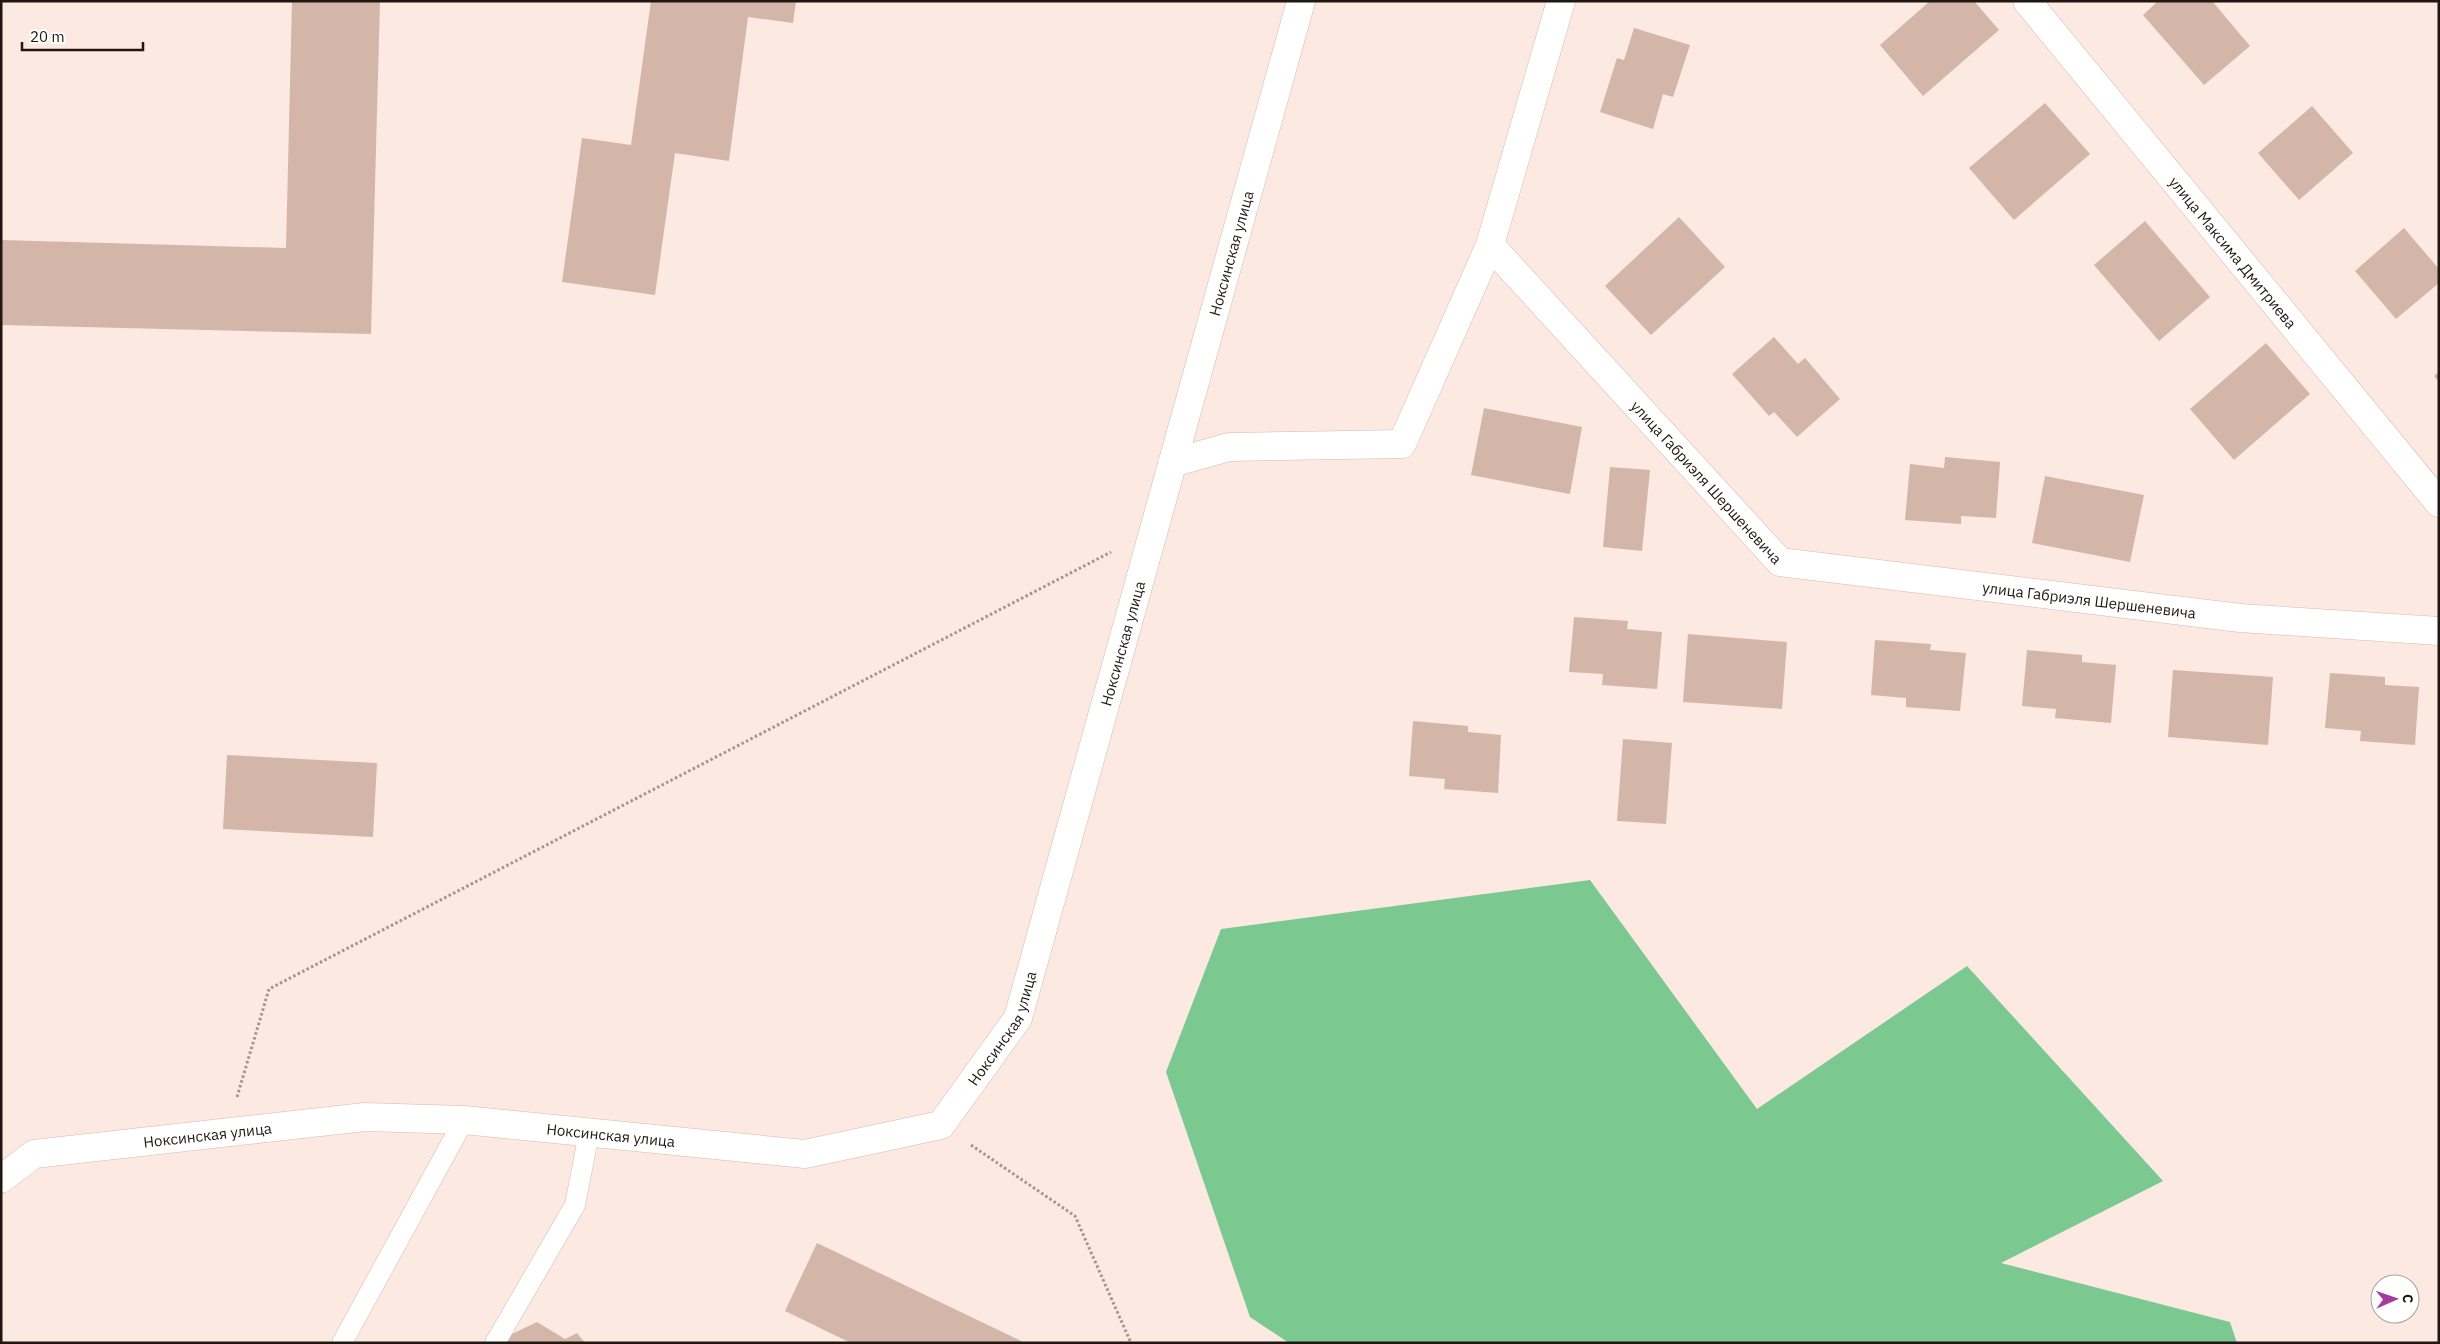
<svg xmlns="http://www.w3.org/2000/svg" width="2440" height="1344" font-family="'IBM Plex Sans',sans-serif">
	<rect width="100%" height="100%" fill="#fce9e1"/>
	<path fill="#7bc890" d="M1590,880L1757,1109L1967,966L2163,1181L2001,1263L2230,1322L2237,1343H1289L1250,1317L1166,1072L1221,929Z"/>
	<path fill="#d4b6a9" d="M292,1H380L371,334L1,325V240L286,248Z
		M651,1H796L793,23L748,17L729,161L675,153L655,295L562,282L582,138L631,145Z
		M1930,1H1974L1999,30L1923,96L1880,45Z
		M2158,1H2212L2250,46L2204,85L2143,15Z
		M1634,28L1690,45L1673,97L1663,94L1653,129L1600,112L1617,58L1624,60Z
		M2045,103L2090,154L2014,220L1969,168Z
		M2312,106L2353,153L2299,200L2258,153Z
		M1679,217L1725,267L1651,335L1605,286Z
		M2145,221L2210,297L2159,341L2094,265Z
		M2404,228L2439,269V283L2396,319L2355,271Z
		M1774,337L1798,364L1805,358L1840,399L1797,437L1774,412L1769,416L1732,374Z
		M2266,343L2310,394L2234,460L2190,409Z
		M2439,371V382L2434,376Z
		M1484,408L1582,427L1570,494L1471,475Z
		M1945,457L2000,462L1996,518L1961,516V524L1905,520L1910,464L1944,468Z
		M1610,467L1650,470L1642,551L1603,547Z
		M2045,476L2144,495L2130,562L2032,543Z
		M1574,617L1628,621L1627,629L1662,632L1657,689L1602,685L1603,674L1569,672Z
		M1688,634L1787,642L1782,709L1683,702Z
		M1875,640L1931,644L1930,650L1966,653L1960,711L1906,707V698L1871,695Z
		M2027,650L2082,655V662L2116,665L2111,723L2055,718L2056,709L2022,706Z
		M2173,670L2273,677L2268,745L2168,737Z
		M2330,673L2385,677V685L2419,687L2415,745L2360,741L2361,731L2325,728Z
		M1413,721L1468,726V732L1501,735L1498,793L1444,789L1445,779L1409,776Z
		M1623,739L1672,743L1666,824L1617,821Z
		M227,755L377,763L373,837L223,829Z
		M817,1243L1021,1341L1019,1343H851L785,1311Z
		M537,1322L565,1339L577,1333L585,1343H502L506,1337Z"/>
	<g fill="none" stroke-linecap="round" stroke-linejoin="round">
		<g stroke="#d8b9ac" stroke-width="21">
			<path id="lane" d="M342,1343L464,1120
				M495,1343L575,1205L589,1133"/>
		</g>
		<g stroke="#d8b9ac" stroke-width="29">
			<g id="street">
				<path id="s1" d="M2027,1L2439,503"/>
				<path d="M1490,245L1561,1"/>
				<path id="s2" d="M1172,463L1229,447L1402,444L1490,245L1780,562L2240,618L2439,631"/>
				<path id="s3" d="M1,1179L34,1154L365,1117L464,1120L805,1154L941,1125L1018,1018L1301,1"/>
			</g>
		</g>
		<path stroke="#a4948e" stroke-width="3" stroke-dasharray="2.5 2.5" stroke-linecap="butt" d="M237,1097L269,989L1111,552
			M971,1145L1075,1216L1131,1343"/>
		<use href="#lane" stroke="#fff" stroke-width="20"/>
		<use href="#street" stroke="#fff" stroke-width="28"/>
	</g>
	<g text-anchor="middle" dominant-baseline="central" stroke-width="4" stroke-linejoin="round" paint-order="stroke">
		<g font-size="15" fill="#211712" stroke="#fff">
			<text stroke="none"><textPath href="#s1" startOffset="325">улица Максима Дмитриева</textPath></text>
			<text stroke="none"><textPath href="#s3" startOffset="1881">Ноксинская улица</textPath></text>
			<text stroke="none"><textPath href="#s2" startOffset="771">улица Габриэля Шершеневича</textPath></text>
			<text stroke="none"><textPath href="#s2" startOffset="1191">улица Габриэля Шершеневича</textPath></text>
			<text stroke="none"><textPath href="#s3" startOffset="1476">Ноксинская улица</textPath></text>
			<text stroke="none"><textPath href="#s3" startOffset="1071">Ноксинская улица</textPath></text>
			<text stroke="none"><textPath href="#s3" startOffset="216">Ноксинская улица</textPath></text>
			<text stroke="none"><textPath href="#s3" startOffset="621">Ноксинская улица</textPath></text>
		</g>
	</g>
	<rect width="2440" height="1344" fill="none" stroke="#211712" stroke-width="5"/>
	<g transform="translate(2395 1299) rotate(88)"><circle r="24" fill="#ffffff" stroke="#a6a2a0"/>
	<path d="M0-4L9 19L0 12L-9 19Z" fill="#a43b9d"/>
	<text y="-8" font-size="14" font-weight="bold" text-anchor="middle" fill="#211712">С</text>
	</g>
	<path d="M22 42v8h121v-8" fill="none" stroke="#211712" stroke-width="2.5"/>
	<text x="30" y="42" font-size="15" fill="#211712" stroke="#ffffff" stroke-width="4" paint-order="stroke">20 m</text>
</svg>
